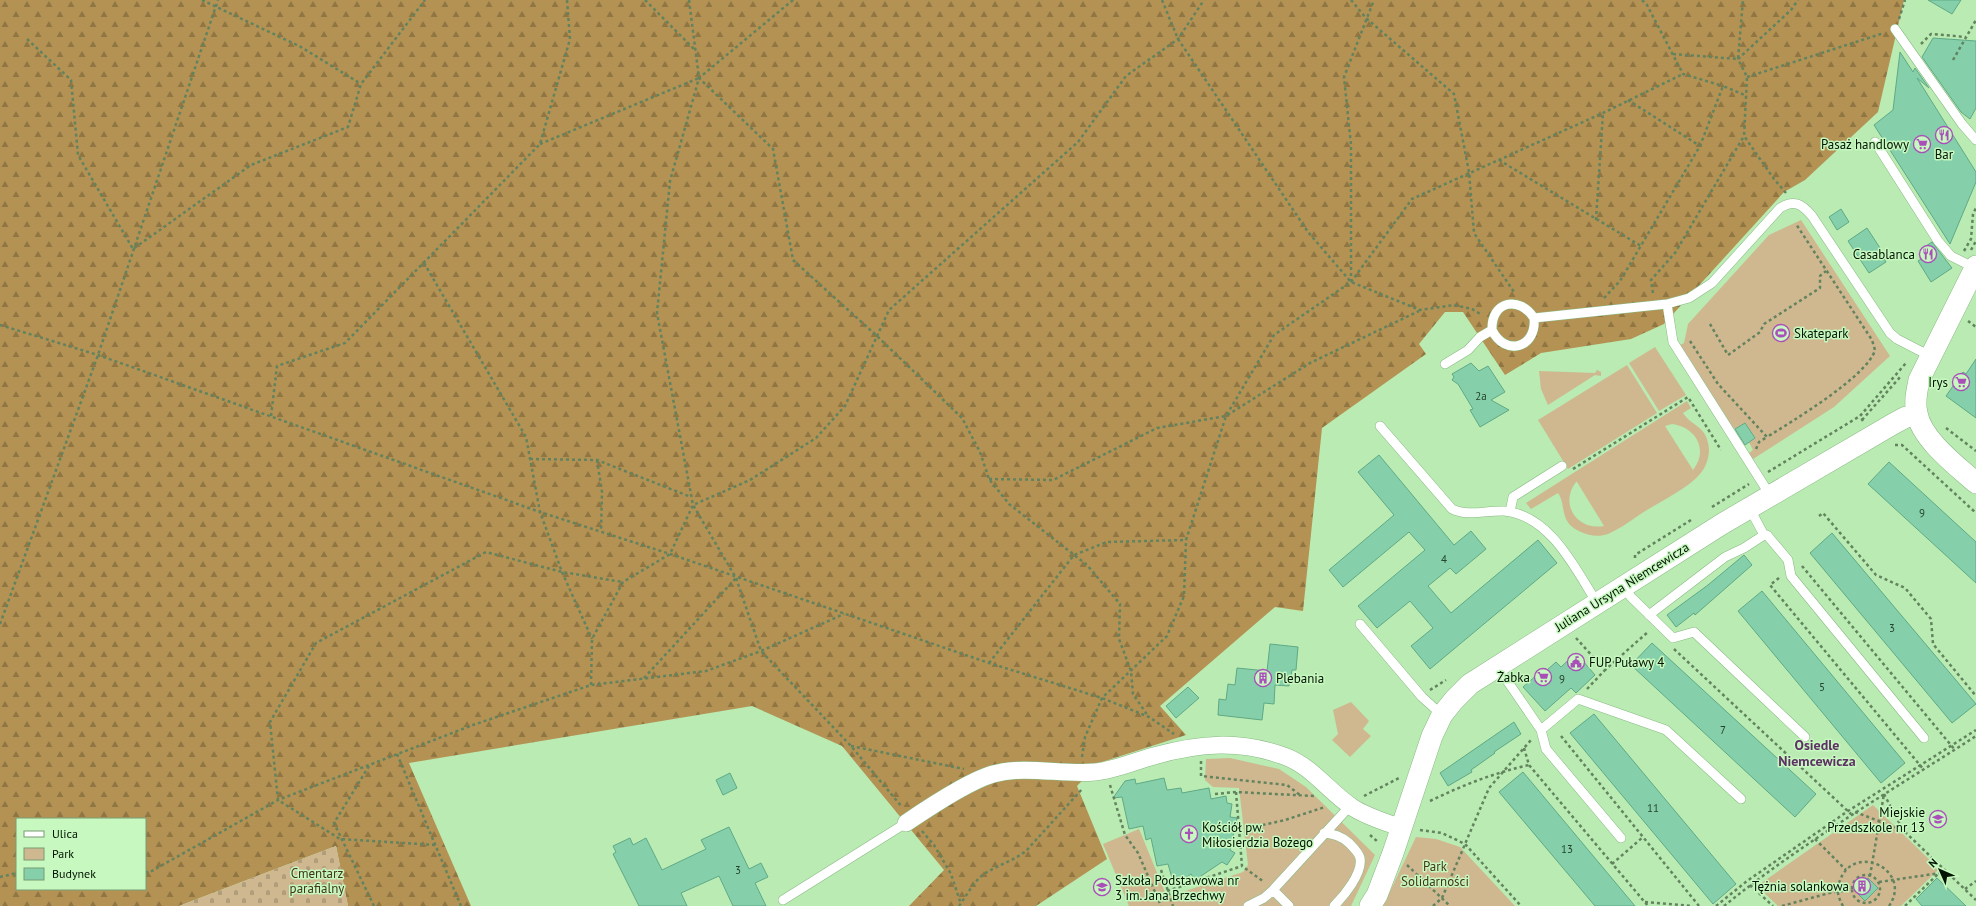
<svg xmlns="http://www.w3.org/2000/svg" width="1976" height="906" font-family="'PT Sans',sans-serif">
	<defs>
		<pattern id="forest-firs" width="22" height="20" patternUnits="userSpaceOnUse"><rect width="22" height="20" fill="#b49253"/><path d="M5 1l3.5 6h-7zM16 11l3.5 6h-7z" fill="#907643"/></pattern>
		<pattern id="cemetery-stones" width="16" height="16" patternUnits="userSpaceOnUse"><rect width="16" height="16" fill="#cfb890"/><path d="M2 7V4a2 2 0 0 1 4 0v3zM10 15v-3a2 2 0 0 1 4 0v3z" fill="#b09d7b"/></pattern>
	</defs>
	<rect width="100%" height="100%" fill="#b9ebb2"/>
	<path fill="url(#forest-firs)" fill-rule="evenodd" d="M0,0H1904L1878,112L1805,180L1784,192L1664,324L1631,339L1541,353L1505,375L1463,312H1445L1419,344L1426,354L1322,428L1303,611L1275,607L1160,706L1186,735L1099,763L1077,786L1107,859L1036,906H909L944,870L842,746L752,706L409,763L471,906H348L336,846L179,906H0ZM17,819H145V889H17Z"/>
	<path fill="url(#cemetery-stones)" d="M336,846L348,906H179Z"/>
	<path fill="#cfb890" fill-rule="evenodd" d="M1801,220L1890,356L1834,407L1753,459L1749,453L1753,450L1749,442L1755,438L1745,423L1734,429L1680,345L1684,343L1688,324L1769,235Z
		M1655,347L1686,395L1659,411L1629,363Z
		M1627,365L1657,413L1568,469L1538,420Z
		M1597,370L1601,372V376L1595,375L1548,405L1541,389L1539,371L1595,373Z
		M1687,401L1691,408L1683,413C1692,427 1707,425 1709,449C1709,458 1706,467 1700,474C1688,488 1663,500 1647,510C1634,518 1622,528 1608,534C1599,537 1589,536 1581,532C1558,522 1567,506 1558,493L1531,509L1526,503ZM1672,424C1696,427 1709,450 1693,470L1665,426ZM1576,482H1577L1604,526C1577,531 1559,504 1576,482Z
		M1351,702L1369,721L1363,729L1371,736L1350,757L1332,740L1338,734L1333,710Z
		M1230,758L1279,769L1306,787L1375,855L1351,906H1129L1103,844L1139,829L1167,897L1243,872L1248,865L1239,788L1213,787L1205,780L1206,759Z
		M1873,805L1939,869L1901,906H1778L1757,886Z
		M1416,837L1436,839L1460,847L1515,906H1383Z"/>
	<path fill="#85d0ab" stroke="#5fa985" d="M1928,0H1961L1952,14Z
		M1933,38L1976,41V108L1970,119L1961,112L1922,57Z
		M1900,52L1913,72L1915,68L1929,88L1917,78L1976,172V182L1950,244L1874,125L1893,110Z
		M1841,209L1849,222L1837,230L1829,217Z
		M1867,228L1880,248L1878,249L1886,262L1869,273L1848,241Z
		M1932,242L1952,268L1931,282L1918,261L1924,257L1920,250Z
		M1976,359V418L1946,396L1963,372L1966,374Z
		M1471,363L1479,371L1488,366L1505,392L1491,400L1509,410L1480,427L1470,410L1473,409L1458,384L1452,380L1454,377L1452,374Z
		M1745,423L1755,438L1745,445L1735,429Z
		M1379,455L1454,545L1471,531L1486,549L1456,574L1450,568L1428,586L1451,613L1538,540L1557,563L1430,669L1411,646L1433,628L1410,601L1377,628L1358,606L1425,550L1409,532L1343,587L1329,570L1394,515L1358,472Z
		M1889,462L1976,542V583L1868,484Z
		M1832,533L1976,704L1952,723L1810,553Z
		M1744,555L1752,565L1695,615L1694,613L1676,627L1667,615L1708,585Z
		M1762,591L1905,763L1881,783L1738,611Z
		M1652,643L1816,794L1795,817L1631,665Z
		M1270,644L1298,647L1296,670H1292L1289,686L1275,685L1274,704L1264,703L1262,720L1218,715L1219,699L1226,700L1228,684L1235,685L1237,668L1267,671Z
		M1576,653L1595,675L1576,693L1571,688L1545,711L1523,687L1545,668L1547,670L1556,662L1561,667Z
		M1188,687L1199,698L1176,718L1166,706Z
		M1594,714L1736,884L1713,904L1570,733Z
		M1514,722L1521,734L1494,752L1495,753L1471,770L1472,772L1448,786L1440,773Z
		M1523,772L1635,906H1595L1499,792Z
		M730,773L737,788L723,795L716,780Z
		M1164,778L1167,790L1181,788L1182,793L1209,788L1211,799L1226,796L1227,803L1232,804L1230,817L1237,818L1230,850L1235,853L1227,865L1222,862L1195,880L1191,874L1181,881L1178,877L1172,878L1168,864L1157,866L1151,838L1146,840L1143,826L1129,829L1122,797L1113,798L1125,781L1135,779L1136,784Z
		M729,827L749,869L761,863L768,877L755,883L766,906H733L719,876L681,893L687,906H639L613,854L616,852L613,846L630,838L633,845L646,838L662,870L706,849L701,840Z
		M1868,878L1878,888L1865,901L1855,891Z
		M1937,878L1966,906H1922L1916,899Z"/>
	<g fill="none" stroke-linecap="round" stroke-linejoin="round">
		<g stroke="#89ba83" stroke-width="10">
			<path id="service" d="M1895,29L1962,124L1976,140
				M1875,142L1938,241L1951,256L1975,268
				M1667,304L1673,342L1770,495
				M1492,330C1505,357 1537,348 1534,318
				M1445,364L1468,350L1480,337L1492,330C1491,301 1519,295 1534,318L1667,304L1689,298L1712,283L1780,208C1794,199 1802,204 1812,216L1890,333L1897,339L1930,356
				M1380,426L1452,509C1468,517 1487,510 1504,511C1550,515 1575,568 1597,603
				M1749,507L1764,535H1767L1788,560L1791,576L1924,738
				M1510,512L1513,497L1562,466
				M1623,586L1631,597L1673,638L1694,632L1805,737
				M1649,615L1725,557L1744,548L1764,535
				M1360,624L1422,697L1442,715
				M1497,666L1541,730L1546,749L1621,838
				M1541,730L1578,699L1666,730L1741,799
				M1324,833C1334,834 1341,836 1349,843C1353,847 1359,853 1360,858C1363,873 1344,896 1334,906
				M1273,890L1289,906
				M783,900L906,823
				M1248,906L1264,898L1273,890L1350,806"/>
		</g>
		<g stroke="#89ba83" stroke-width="18">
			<path id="minor" d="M906,823C928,808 969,781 993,774C1027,765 1061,775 1095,772C1115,770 1135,761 1154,756C1200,743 1239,740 1284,756C1312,766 1328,791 1352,807C1367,817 1385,822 1402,828"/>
		</g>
		<g stroke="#89ba83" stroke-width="22">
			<path id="tertiary" d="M1976,266L1919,380C1917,391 1914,402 1917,413C1921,439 1957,466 1976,483
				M1370,906L1377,895L1393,853L1432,736L1442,715L1454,700L1470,684L1722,524L1893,424L1906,417L1917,415"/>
		</g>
		<path stroke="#62835e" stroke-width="2.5" stroke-dasharray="3 3" stroke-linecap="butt" d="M202,0L301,47L361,84
			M645,0L696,51
			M689,0L699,78L773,149L793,260L878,337L962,418L980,452L989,479L1009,504L1087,565L1120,604L1119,639L1131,671L1133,694L1148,716
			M793,0L699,78L670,181L657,313L693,505L736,578L761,651L851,746L902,807
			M1162,0L1178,39L1308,232L1351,282L1420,310L1454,305L1472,309L1482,315
			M1351,0L1366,18L1454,94L1469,172L1474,233L1514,292
			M1642,0L1647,5L1683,74L1723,86
			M1899,19L1905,0
			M27,39L71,80L78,155L133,249L251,165L348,127L361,84L425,0
			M1921,44L1931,34L1966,37
			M1673,54L1738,59L1743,0
			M1953,60L1976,20
			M1747,77L1884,33
			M1628,100L1700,146
			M540,144L699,78
			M1499,160L1641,246
			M1786,193L1774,179L1744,136L1747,77L1738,59L1791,10L1798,0
			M1596,220L1603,113
			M1971,250L1976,241
			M1964,251L1971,239L1973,214L1976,208
			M424,263L526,437L540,512L562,572L592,639
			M1351,282V145L1344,77L1374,0
			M1653,293L1651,280L1675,253L1744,136
			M1604,298L1620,281L1700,146L1723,86L1747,96
			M1968,321L1976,327
			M1710,324L1728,355L1760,332L1764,324L1820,288V276L1826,271
			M0,325L98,355L540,512L670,554L989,663L1102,698L1149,717L1174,734
			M1690,341L1718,384L1767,437C1791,422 1868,376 1875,350L1872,340L1796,224
			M271,416L277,366L345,343L540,144L570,39L567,0
			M1862,420L1901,376
			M1863,421L1860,416L1906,363
			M1946,428L1976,451
			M1895,445H1902L1976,513
			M1756,449L1759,442L1767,437
			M530,459L597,460L691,497
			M597,460L602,492L601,531
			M1573,469L1688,397L1721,450
			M1768,472L1860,416
			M989,479L1053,480L1157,428L1226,416L1310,363L1419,311
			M1712,507L1749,484
			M1819,516L1823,513L1876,575L1905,588L1931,619L1933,644L1976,696
			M1635,558V555L1691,520
			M1802,566L1955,750
			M1779,578L1770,585L1924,770
			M0,624L98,355L218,0
			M1576,638L1605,670L1649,631
			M1674,649L1851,814
			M989,663L1074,555L1107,542L1186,540
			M644,678L736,578
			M591,685L592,639L623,582L670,554L693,505L750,480L816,438L845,406L889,310L1078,142L1126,76L1178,39L1204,0
			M1587,689L1605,670
			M1430,690L1446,680
			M1561,736L1699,906
			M851,746L964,769
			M1524,748L1529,765L1648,906
			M397,754L461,906
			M1082,757L1085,737L1102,698L1167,636L1184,596L1186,540L1226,416L1274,335L1351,282L1412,199L1603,113L1683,74
			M1201,761V776L1287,785L1300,795
			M369,766L334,823L374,906
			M1110,785L1125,835L1138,853L1161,906
			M1236,792L1242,866L1264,882
			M1215,794L1236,792L1314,796
			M1884,794L1903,830
			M1364,796L1399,778
			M1430,801C1463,785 1494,773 1529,765
			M1855,812L1903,830L1976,900
			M1245,829L1285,820L1325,807
			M1420,830L1442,833L1465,844L1521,906
			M922,831L934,845L951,874L961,904
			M1370,835L1378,842
			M1815,839L1846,870
			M435,845L340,839L278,800L270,722L316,643L486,552L562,572L623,582
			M1612,864L1643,837
			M1407,865L1450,906
			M1161,870L1173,906
			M145,872H150L278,800L473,725L591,685L706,671L761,651L844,614
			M1852 889a14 14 0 1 1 28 0a14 14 0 1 1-28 0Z
			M1870,876L1884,794
			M0,877L17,873
			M1879,882L1947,872
			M1750,885L1773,906
			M1965,889L1976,881
			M1167,891L1242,866
			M1645,902L1693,906
			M959,906C967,895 974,881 984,874C998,865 1013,861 1026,851L1083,788
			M1433,906L1442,898L1489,788L1531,740
			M1716,906L1747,881L1848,811L1976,730
			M1724,906C1803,842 1891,791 1976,736
			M1782,906L1833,892L1852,890
			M1843,906C1839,899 1836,891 1839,883C1852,840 1914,870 1889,906
			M1905,906L1939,873"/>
		<use href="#service" stroke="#fff" stroke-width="9"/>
		<use href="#minor" stroke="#fff" stroke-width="17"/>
		<use href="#tertiary" stroke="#fff" stroke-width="21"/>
	</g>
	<defs>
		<g id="restaurant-ring" transform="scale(0.9)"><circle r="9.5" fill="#c6f8bf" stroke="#aa4fba" stroke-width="1.5"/><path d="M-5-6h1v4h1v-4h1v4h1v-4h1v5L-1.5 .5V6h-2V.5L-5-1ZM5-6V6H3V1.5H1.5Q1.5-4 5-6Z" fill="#aa4fba"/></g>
		<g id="supermarket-ring" transform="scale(0.9)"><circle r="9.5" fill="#c6f8bf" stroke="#aa4fba" stroke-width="1.5"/><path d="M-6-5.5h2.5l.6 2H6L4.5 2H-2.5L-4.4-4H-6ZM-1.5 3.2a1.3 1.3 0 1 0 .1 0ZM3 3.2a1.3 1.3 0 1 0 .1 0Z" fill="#aa4fba"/></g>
		<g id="stadium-ring" transform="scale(0.9)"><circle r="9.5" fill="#c6f8bf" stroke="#aa4fba" stroke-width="1.5"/><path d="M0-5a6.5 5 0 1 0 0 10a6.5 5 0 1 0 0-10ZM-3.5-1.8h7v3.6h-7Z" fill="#aa4fba"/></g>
		<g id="civic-ring" transform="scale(0.9)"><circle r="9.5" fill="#c6f8bf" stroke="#aa4fba" stroke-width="1.5"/><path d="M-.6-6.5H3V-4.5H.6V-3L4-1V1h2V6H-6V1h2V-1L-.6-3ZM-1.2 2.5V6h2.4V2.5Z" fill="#aa4fba"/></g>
		<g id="building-ring" transform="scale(0.9)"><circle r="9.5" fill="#c6f8bf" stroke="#aa4fba" stroke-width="1.5"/><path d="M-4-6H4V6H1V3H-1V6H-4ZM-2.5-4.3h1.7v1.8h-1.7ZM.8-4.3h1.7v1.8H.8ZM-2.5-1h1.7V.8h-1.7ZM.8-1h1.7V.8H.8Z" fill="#aa4fba"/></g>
		<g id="school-ring" transform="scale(0.9)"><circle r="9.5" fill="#c6f8bf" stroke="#aa4fba" stroke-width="1.5"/><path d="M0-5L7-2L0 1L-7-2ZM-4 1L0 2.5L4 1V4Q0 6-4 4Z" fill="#aa4fba"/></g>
		<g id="church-ring" transform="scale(0.9)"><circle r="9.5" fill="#c6f8bf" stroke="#aa4fba" stroke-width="1.5"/><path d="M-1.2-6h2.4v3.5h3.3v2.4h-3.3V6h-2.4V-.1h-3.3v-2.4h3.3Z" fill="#aa4fba"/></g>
	</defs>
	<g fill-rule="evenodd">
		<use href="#restaurant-ring" x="1944" y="135"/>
		<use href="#supermarket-ring" x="1922" y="144"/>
		<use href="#restaurant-ring" x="1928" y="254"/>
		<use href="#stadium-ring" x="1781" y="333"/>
		<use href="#supermarket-ring" x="1961" y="382"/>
		<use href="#civic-ring" x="1576" y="662"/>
		<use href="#supermarket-ring" x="1543" y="677"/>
		<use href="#building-ring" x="1263" y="678"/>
		<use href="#school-ring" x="1938" y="819"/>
		<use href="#church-ring" x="1189" y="834"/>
		<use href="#building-ring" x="1862" y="886"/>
		<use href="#school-ring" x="1102" y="887"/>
	</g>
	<g text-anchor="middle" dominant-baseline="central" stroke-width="3" stroke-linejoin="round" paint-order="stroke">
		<g font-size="11" fill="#24422c">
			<text x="1481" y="396">2a</text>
			<text x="1922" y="513">9</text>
			<text x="1444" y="559">4</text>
			<text x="1892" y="628">3</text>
			<text x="1562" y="679">9</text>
			<text x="1822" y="687">5</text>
			<text x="1723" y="730">7</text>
			<text x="1653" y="808">11</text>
			<text x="1567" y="849">13</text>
			<text x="738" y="870">3</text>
		</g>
		<g font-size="13" fill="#031302" stroke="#c6f8bf" text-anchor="end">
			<text x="1909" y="144">Pasaż handlowy</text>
			<text x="1944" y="154" text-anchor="middle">Bar</text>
			<text x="1915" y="254">Casablanca</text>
			<text x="1794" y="333" text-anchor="start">Skatepark</text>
			<text x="1948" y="382">Irys</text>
			<text x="1589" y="662" text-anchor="start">FUP Puławy 4</text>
			<text x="1530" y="677">Żabka</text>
			<text x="1276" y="678" text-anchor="start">Plebania</text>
			<text x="1925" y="812">Miejskie<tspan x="1925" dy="15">Przedszkole nr 13</tspan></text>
			<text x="1202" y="827" text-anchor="start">Kościół pw.<tspan x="1202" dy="15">Miłosierdzia Bożego</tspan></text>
			<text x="1115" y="880" text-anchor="start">Szkoła Podstawowa nr<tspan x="1115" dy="15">3 im. Jana Brzechwy</tspan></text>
			<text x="1849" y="886">Tężnia solankowa</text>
		</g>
		<g font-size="13" fill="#031302" stroke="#c6f8bf">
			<text transform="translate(1622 587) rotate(-32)">Juliana Ursyna Niemcewicza</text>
		</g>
		<g font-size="13" fill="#433418" stroke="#c6f8bf">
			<text x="1435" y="866">Park<tspan x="1435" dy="15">Solidarności</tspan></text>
			<text x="317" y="873">Cmentarz<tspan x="317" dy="15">parafialny</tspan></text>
		</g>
		<g font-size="14" font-weight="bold" fill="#5e3165" stroke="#c6f8bf">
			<text x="1817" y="745">Osiedle<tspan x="1817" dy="16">Niemcewicza</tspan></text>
		</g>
	</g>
	<rect x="16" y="818" width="130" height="72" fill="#c6f8bf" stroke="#789c73"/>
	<rect x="24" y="831" width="20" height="6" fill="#ffffff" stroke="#789c73"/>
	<text x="52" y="838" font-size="12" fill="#031302">Ulica</text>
	<rect x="24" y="848" width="20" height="12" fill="#cfb890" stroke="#789c73"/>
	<text x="52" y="858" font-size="12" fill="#031302">Park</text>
	<rect x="24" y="868" width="20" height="12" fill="#85d0ab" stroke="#789c73"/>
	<text x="52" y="878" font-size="12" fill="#031302">Budynek</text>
	<g transform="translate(1940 870) rotate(315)" stroke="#c6f8bf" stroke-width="3" paint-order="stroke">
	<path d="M0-3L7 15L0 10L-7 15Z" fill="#031302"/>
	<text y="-6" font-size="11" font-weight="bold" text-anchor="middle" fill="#031302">N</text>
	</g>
</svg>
